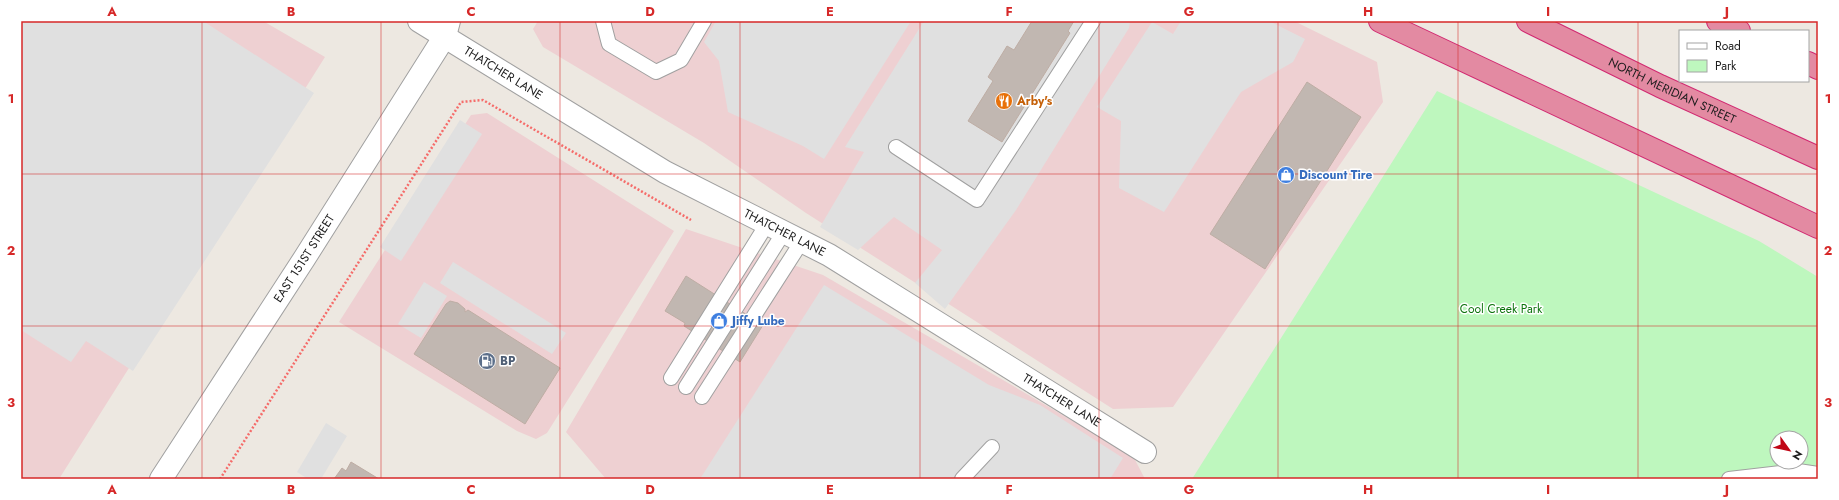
<svg xmlns="http://www.w3.org/2000/svg" width="1839" height="500" font-family="Jost,sans-serif">
	<rect width="100%" height="100%" fill="#ede8e1"/>
	<path fill="#eed0d2" d="M21,21H263L325,57L59,479H21Z
		M538,21H1294L1377,62L1383,102L1173,407L1113,409L806,213L704,143L543,47L533,29Z
		M487,113L674,231L547,433L536,439L517,431L339,322L471,115Z
		M686,229L823,275L1133,456L1145,479H606L566,432Z"/>
	<path fill="#bef7be" fill-rule="evenodd" d="M1437,91L1759,241L1818,277V479H1192ZM1777,438H1801V462H1777Z"/>
	<path fill="#e0e0e0" d="M21,21H203L314,93L133,371L86,341L71,362L21,330Z
		M716,21H911L824,159L803,146L728,112L719,61L704,42Z
		M924,21H1130L1129,28L1016,210L945,309L915,283L942,250L894,217L858,250L820,227L864,152L845,147Z
		M1181,21H1269L1305,39L1293,62L1241,92L1164,212L1119,188L1121,121L1097,107L1152,22L1173,34Z
		M460,120L482,134L401,261L380,247Z
		M453,262L566,333L552,354L440,283Z
		M424,282L447,296L421,338L398,324Z
		M824,285L989,385L1040,405L1123,458L1110,479H700Z
		M326,423L347,436L321,479H308L297,472Z"/>
	<path fill="#c1b7b1" stroke="#beada4" d="M1032,21H1074L1068,31L1070,33L1002,142L968,121L993,81L988,77L1007,46L1014,50Z
		M1307,82L1361,117L1265,269L1210,234Z
		M686,276L763,325L740,362L684,326L685,323L665,311Z
		M450,301L458,303L465,309V312L468,310L560,368L525,424L414,354L446,304Z
		M351,462L379,479H334L342,468L346,471Z"/>
	<g fill="none" stroke-linecap="round" stroke-linejoin="round">
		<g stroke="#a0a0a0" stroke-width="16">
			<path id="service" d="M603,21L609,44L656,72L681,60L704,21
				M896,147L977,200L1093,21
				M671,378L767,224
				M686,387L784,232
				M702,397L802,241
				M962,479L992,447
				M1729,479L1798,471L1818,474"/>
		</g>
		<g stroke="#a0a0a0" stroke-width="24">
			<g id="minor">
				<path id="s1" d="M419,21L665,172L829,255L1145,452"/>
			</g>
		</g>
		<g stroke="#a0a0a0" stroke-width="24">
			<g id="tertiary">
				<path id="s2" d="M161,479L304,259L445,36L449,21"/>
			</g>
		</g>
		<g stroke="#d12971" stroke-width="24">
			<g id="motorway">
				<path d="M1380,21L1818,227"/>
				<path id="s3" d="M1528,21L1660,86L1818,158"/>
				<path d="M1718,21L1739,31"/>
				<path d="M1808,63L1818,68"/>
			</g>
		</g>
		<path stroke="#f56c6a" stroke-width="2.5" stroke-dasharray="2 2" stroke-linecap="butt" d="M220,479L461,102L483,100L691,220"/>
		<use href="#service" stroke="#fff" stroke-width="14"/>
		<use href="#minor" stroke="#fff" stroke-width="22"/>
		<use href="#tertiary" stroke="#fff" stroke-width="22"/>
		<use href="#motorway" stroke="#e38aa2" stroke-width="22"/>
	</g>
	<path fill="none" stroke="#d62828" stroke-width="1" stroke-opacity="0.55" d="M202,21V479M381,21V479M560,21V479M740,21V479M920,21V479M1099,21V479M1278,21V479M1458,21V479M1638,21V479M21,174H1818M21,326H1818"/>
	<defs>
		<g id="restaurant-disc" transform="scale(0.9)"><circle r="9.5" fill="#e8710a" stroke="#fff"/><path d="M-5-6h1v4h1v-4h1v4h1v-4h1v5L-1.5 .5V6h-2V.5L-5-1ZM5-6V6H3V1.5H1.5Q1.5-4 5-6Z" fill="#fff"/></g>
		<g id="shop-disc" transform="scale(0.9)"><circle r="9.5" fill="#3f7fe0" stroke="#fff"/><path d="M-5-2.5h2.3a2.7 3.5 0 0 1 5.4 0H5L5.5 6h-11ZM-1.5-2.5h3a1.5 2.3 0 0 0-3 0Z" fill="#fff"/></g>
		<g id="fuel-disc" transform="scale(0.9)"><circle r="9.5" fill="#5c6f8a" stroke="#fff"/><path d="M-5.5-6h7V0h2V4h1.3V-2.5L3-4.5l.8-.8L6-3V5H2.5V1h-1V6h-7ZM-4.2-4.7v3.2H.2V-4.7Z" fill="#fff"/></g>
	</defs>
	<g fill-rule="evenodd">
		<use href="#restaurant-disc" x="1004" y="101"/>
		<use href="#shop-disc" x="1286" y="175"/>
		<use href="#shop-disc" x="719" y="321"/>
		<use href="#fuel-disc" x="487" y="361"/>
	</g>
	<g text-anchor="middle" dominant-baseline="central" stroke-width="3" stroke-linejoin="round" paint-order="stroke">
		<g font-size="12" fill="#1c1c1c" stroke="#fff">
			<text stroke="none"><textPath href="#s1" startOffset="99">THATCHER LANE</textPath></text>
			<text stroke="none"><textPath href="#s3" startOffset="160">NORTH MERIDIAN STREET</textPath></text>
			<text stroke="none"><textPath href="#s1" startOffset="423">THATCHER LANE</textPath></text>
			<text stroke="none"><textPath href="#s2" startOffset="263">EAST 151ST STREET</textPath></text>
			<text stroke="none"><textPath href="#s1" startOffset="747">THATCHER LANE</textPath></text>
		</g>
		<g font-size="12" font-weight="bold" fill="#c56008" stroke="#fff" text-anchor="start">
			<text x="1017" y="101">Arby's</text>
		</g>
		<g font-size="12" font-weight="bold" fill="#366cbe" stroke="#fff" text-anchor="start">
			<text x="1299" y="175">Discount Tire</text>
			<text x="732" y="321">Jiffy Lube</text>
		</g>
		<g font-size="12" fill="#0e750e" stroke="#fff">
			<text x="1501" y="309">Cool Creek Park</text>
		</g>
		<g font-size="12" font-weight="bold" fill="#4e5e75" stroke="#fff" text-anchor="start">
			<text x="500" y="361">BP</text>
		</g>
	</g>
	<rect width="1839" height="500" fill="none" stroke="#ffffff" stroke-width="44"/>
	<rect x="1679" y="30" width="130" height="52" fill="#ffffff" stroke="#a4a4a4"/>
	<rect x="1687" y="43" width="20" height="6" fill="#ffffff" stroke="#a4a4a4"/>
	<text x="1715" y="50" font-size="12" fill="#1c1c1c">Road</text>
	<rect x="1687" y="60" width="20" height="12" fill="#bef7be" stroke="#a4a4a4"/>
	<text x="1715" y="70" font-size="12" fill="#1c1c1c">Park</text>
	<g transform="translate(1789 450) rotate(123)"><circle r="19" fill="#ffffff" stroke="#a4a4a4"/>
	<path d="M0-3L7 15L0 10L-7 15Z" fill="#c10616"/>
	<text y="-6" font-size="11" font-weight="bold" text-anchor="middle" fill="#1c1c1c">N</text>
	</g>
	<rect x="22" y="22" width="1795" height="456" fill="none" stroke="#d62828" stroke-width="1.5"/>
	<g font-size="13" text-anchor="middle" font-weight="bold" fill="#d62828">
		<text x="112" y="16">A</text>
		<text x="291" y="16">B</text>
		<text x="471" y="16">C</text>
		<text x="650" y="16">D</text>
		<text x="830" y="16">E</text>
		<text x="1009" y="16">F</text>
		<text x="1189" y="16">G</text>
		<text x="1368" y="16">H</text>
		<text x="1548" y="16">I</text>
		<text x="1727" y="16">J</text>
		<text x="11" y="103">1</text>
		<text x="1828" y="103">1</text>
		<text x="11" y="255">2</text>
		<text x="1828" y="255">2</text>
		<text x="11" y="407">3</text>
		<text x="1828" y="407">3</text>
		<text x="112" y="494">A</text>
		<text x="291" y="494">B</text>
		<text x="471" y="494">C</text>
		<text x="650" y="494">D</text>
		<text x="830" y="494">E</text>
		<text x="1009" y="494">F</text>
		<text x="1189" y="494">G</text>
		<text x="1368" y="494">H</text>
		<text x="1548" y="494">I</text>
		<text x="1727" y="494">J</text>
	</g>
</svg>
